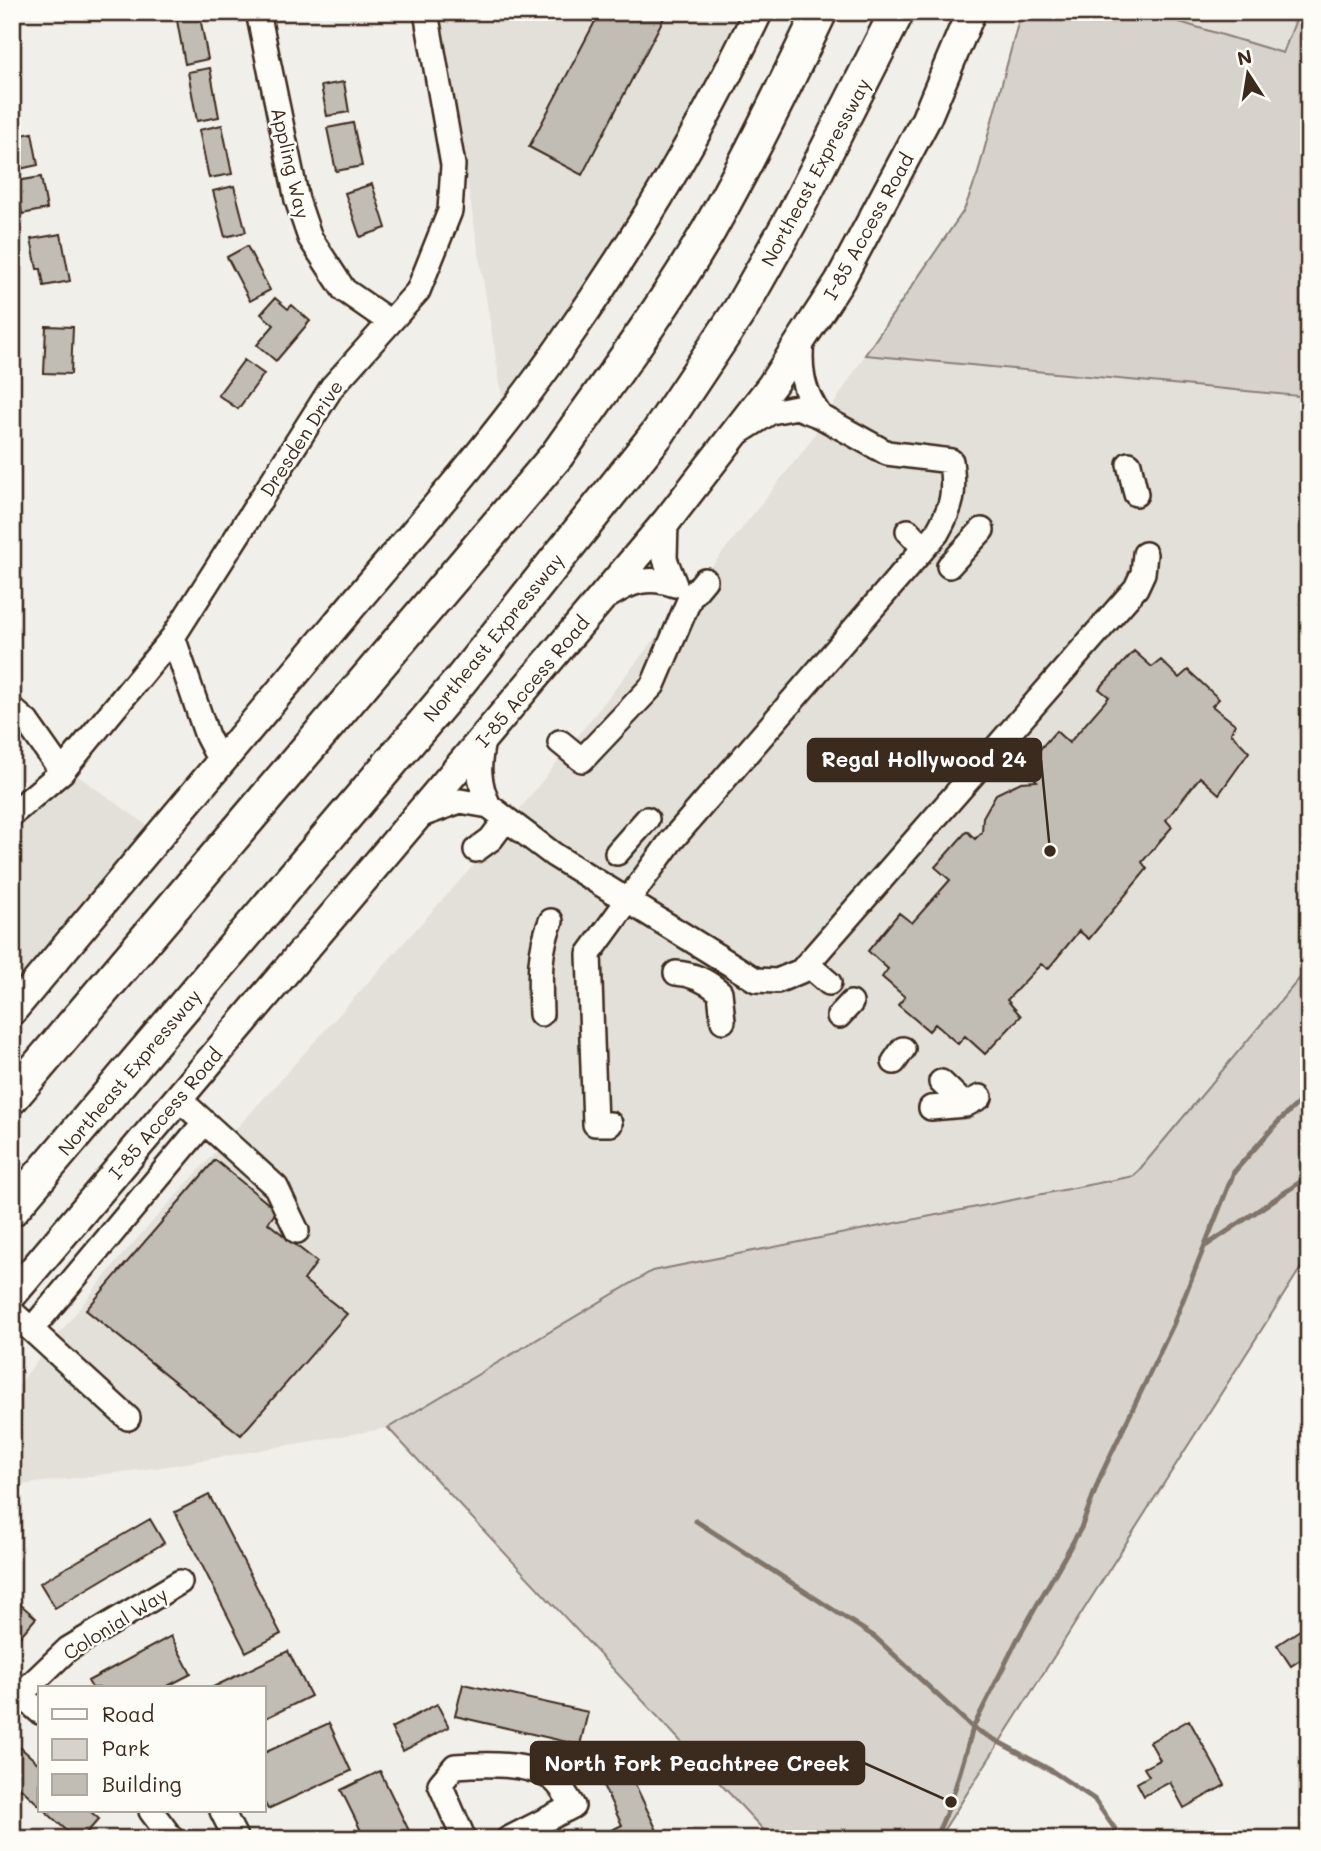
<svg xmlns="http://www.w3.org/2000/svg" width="1321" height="1851" font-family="Mali,sans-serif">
	<rect width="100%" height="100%" fill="#f1efea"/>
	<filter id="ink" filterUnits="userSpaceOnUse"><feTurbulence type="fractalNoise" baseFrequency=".0143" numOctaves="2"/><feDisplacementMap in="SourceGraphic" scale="14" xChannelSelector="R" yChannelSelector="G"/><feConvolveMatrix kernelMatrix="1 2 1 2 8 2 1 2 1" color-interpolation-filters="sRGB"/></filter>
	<g filter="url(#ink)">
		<path fill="#e3e0da" d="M417,12H746L687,158L503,402L466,175Z
			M1146,12H1299L1283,53Z
			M865,355L1309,397V967L1134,1176L652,1271L388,1428L162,1467L12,1486V1393L118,1260L490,847L807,446Z
			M60,763L165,838L12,1011V804Z"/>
		<path fill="#d7d2cc" stroke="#897e75" stroke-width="2" d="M1021,12H1146L1283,53L1299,12H1309V397L865,355L964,210L978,173Z
			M1309,967V1255L938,1839H772L388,1428L652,1271L1134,1176Z"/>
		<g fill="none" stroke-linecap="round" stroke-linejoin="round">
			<path stroke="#80746b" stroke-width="5" d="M1207,1245L1309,1176
				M696,1521L875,1637L973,1728L1052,1771L1094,1799L1122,1839
				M935,1839L951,1802L973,1728L1017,1640L1081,1528L1101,1475L1173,1325L1234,1172L1278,1122L1309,1093"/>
		</g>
		<path fill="#c1bcb4" stroke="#3b2a1e" stroke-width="2" d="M199,12L208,59L185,64L176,15Z
			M600,12H667L582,175L529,147Z
			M210,68L219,117L197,121L188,72Z
			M344,82L349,112L327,116L321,86Z
			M353,123L362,166L336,171L327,128Z
			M222,125L232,174L209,178L199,130Z
			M32,133L38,165L15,170L12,137Z
			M41,177L47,209L22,214L16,181Z
			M372,184L386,228L360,237L345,193Z
			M234,186L246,232L225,237L213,191Z
			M61,234L70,281L44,286L41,269H37L31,239Z
			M247,246L270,290L250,301L227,257Z
			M275,298L288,309L292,305L310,321L276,361L257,345L274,325L261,314Z
			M46,326L73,327L71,374L44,373Z
			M244,360L264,374L238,409L218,395Z
			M1134,651L1152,667L1161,660L1179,678L1188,670L1219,699L1212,706L1235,724L1231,733L1249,752L1219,794L1200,777L1166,820L1172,827L1142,862L1147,869L1089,939L1079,931L1048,969L1041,964L1007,1000L1021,1016L985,1054L965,1036L958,1044L935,1024L929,1031L898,1005L905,997L882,977L888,969L868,951L899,913L912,923L950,880L935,867L967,831L975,839L982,832L983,817L996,794L1021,782L1037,781L1024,767L1056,731L1069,743L1109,697L1099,689Z
			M215,1160L277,1211L268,1223L317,1262L304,1280L347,1314L241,1435L86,1310Z
			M209,1495L281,1634L246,1652L175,1512Z
			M150,1519L164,1543L55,1608L40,1583Z
			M12,1597L36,1618L16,1641L12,1637Z
			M1309,1624V1654L1291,1666L1277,1645Z
			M171,1636L191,1674L164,1688H92L88,1681Z
			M288,1651L311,1696L264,1719V1688H211Z
			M463,1684L588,1712L580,1745L455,1716Z
			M437,1704L449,1727L403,1751L391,1728Z
			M1189,1720L1225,1785L1184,1808L1170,1782L1144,1796L1137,1783L1149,1776L1144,1768L1160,1760L1150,1742Z
			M329,1723L351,1771L268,1809L264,1802V1753Z
			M12,1740L40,1765V1806L12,1780Z
			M616,1744L661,1839H594L622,1825L589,1756Z
			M380,1771L413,1839H365L341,1790Z
			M45,1811H90L99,1819L81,1839H76Z"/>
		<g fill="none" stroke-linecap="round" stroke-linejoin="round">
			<g stroke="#3b2a1e" stroke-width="28">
				<path id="minor" d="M258,12L297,200L310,238L344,290L390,322
					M802,339C799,370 802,390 820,416
					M1129,464L1136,494
					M666,522L665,559L675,585
					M908,531L924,548
					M949,566L982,530
					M607,597C631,582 648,575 675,585
					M173,637L207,736L221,763
					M12,709L27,722L62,772
					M484,736C478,763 477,781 489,806
					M560,742L582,760L653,685L690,598L705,580
					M12,814L62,772L173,637L332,387L418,291L450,211L453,165L426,12
					M416,817L460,801L489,806L554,855L756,980L777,981L801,971L1136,588L1143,573L1145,554
					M476,850L491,839L506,819
					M617,853L647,819
					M807,964L829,983
					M676,973C694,974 707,981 720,992L723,1021
					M541,1014C540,981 538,952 551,921
					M839,1016L851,1003
					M894,1062L903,1049
					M941,1082L965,1105
					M178,1098L276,1187L297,1231
					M931,1108L965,1105L980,1097
					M610,1124H595L589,954L671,841L937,533C953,505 955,494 951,461L887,453L820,416L797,407L771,412L741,431
					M12,1312L128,1418
					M32,1329L204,1123
					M12,1687L40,1712
					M21,1694L68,1649L180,1582
					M151,1811L172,1839
					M222,1811L236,1839
					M464,1839L440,1784L455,1766C485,1764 527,1762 553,1779C561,1785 568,1798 573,1806L508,1839"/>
			</g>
			<g stroke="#3b2a1e" stroke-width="33">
				<path id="major" d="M12,1011C120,883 228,755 335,626C413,533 495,442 564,342C638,237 703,128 758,12
					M12,1295L666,522L772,385L839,282L926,119L971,12"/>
			</g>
			<g stroke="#3b2a1e" stroke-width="38">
				<path id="highway" d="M12,1097L557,455C609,381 664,308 709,230C749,159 785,86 820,12
					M12,1209L460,681L658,433L740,310L795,213L897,12"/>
			</g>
			<use href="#minor" stroke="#fdfcf7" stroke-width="23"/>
			<use href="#major" stroke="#fdfcf7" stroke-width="28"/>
			<use href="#highway" stroke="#fdfcf7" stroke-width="33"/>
		</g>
	</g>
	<g text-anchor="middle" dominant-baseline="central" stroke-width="5" stroke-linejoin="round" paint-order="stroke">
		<g font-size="19" fill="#3b2a1e" stroke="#fdfcf7">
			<text transform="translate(291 163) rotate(77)">Appling Way</text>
			<text transform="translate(815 172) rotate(-62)">Northeast Expressway</text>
			<text transform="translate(868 226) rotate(-61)">I-85 Access Road</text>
			<text transform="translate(301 438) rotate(-57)">Dresden Drive</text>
			<text transform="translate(493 637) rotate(-51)">Northeast Expressway</text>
			<text transform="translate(532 681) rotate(-50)">I-85 Access Road</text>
			<text transform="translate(129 1072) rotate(-50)">Northeast Expressway</text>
			<text transform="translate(165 1113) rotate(-50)">I-85 Access Road</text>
			<text transform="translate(115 1623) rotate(-32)">Colonial Way</text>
		</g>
	</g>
	<path fill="none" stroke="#3b2a1e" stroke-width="2.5" d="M1050 851L1041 760M951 1802L864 1763"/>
	<g fill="#3b2a1e" stroke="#fdfcf7" stroke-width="2.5">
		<circle cx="1050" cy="851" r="7"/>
		<circle cx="951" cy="1802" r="7"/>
	</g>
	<g fill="#3b2a1e" stroke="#3b2a1e" stroke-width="2.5">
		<rect x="808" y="739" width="233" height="42" rx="7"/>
		<rect x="531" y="1742" width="333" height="42" rx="7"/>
	</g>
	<g font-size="21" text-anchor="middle" font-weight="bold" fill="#fff">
		<text x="924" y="767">Regal Hollywood 24</text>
		<text x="697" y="1771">North Fork Peachtree Creek</text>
	</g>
	<rect width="1321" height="1851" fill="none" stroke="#fdfcf7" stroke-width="42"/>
	<rect x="21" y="21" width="1279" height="1809" fill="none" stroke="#3b2a1e" stroke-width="2.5" filter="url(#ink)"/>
	<rect x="38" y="1686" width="228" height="126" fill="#fdfcf7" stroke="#afa8a0" stroke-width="2"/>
	<rect x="52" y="1709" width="35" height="10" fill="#fdfcf7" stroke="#afa8a0" stroke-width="2"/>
	<text x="102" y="1722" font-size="21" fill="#3b2a1e">Road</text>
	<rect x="52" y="1739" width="35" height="21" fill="#d7d2cc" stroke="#afa8a0" stroke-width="2"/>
	<text x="102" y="1756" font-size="21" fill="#3b2a1e">Park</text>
	<rect x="52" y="1774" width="35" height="21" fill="#c1bcb4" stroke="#afa8a0" stroke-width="2"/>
	<text x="102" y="1792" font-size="21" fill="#3b2a1e">Building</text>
	<g transform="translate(1248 74) rotate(348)" stroke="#fdfcf7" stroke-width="5" paint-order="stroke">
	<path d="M0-5L12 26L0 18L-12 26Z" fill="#3b2a1e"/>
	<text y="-10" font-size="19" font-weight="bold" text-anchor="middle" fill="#3b2a1e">N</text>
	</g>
</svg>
